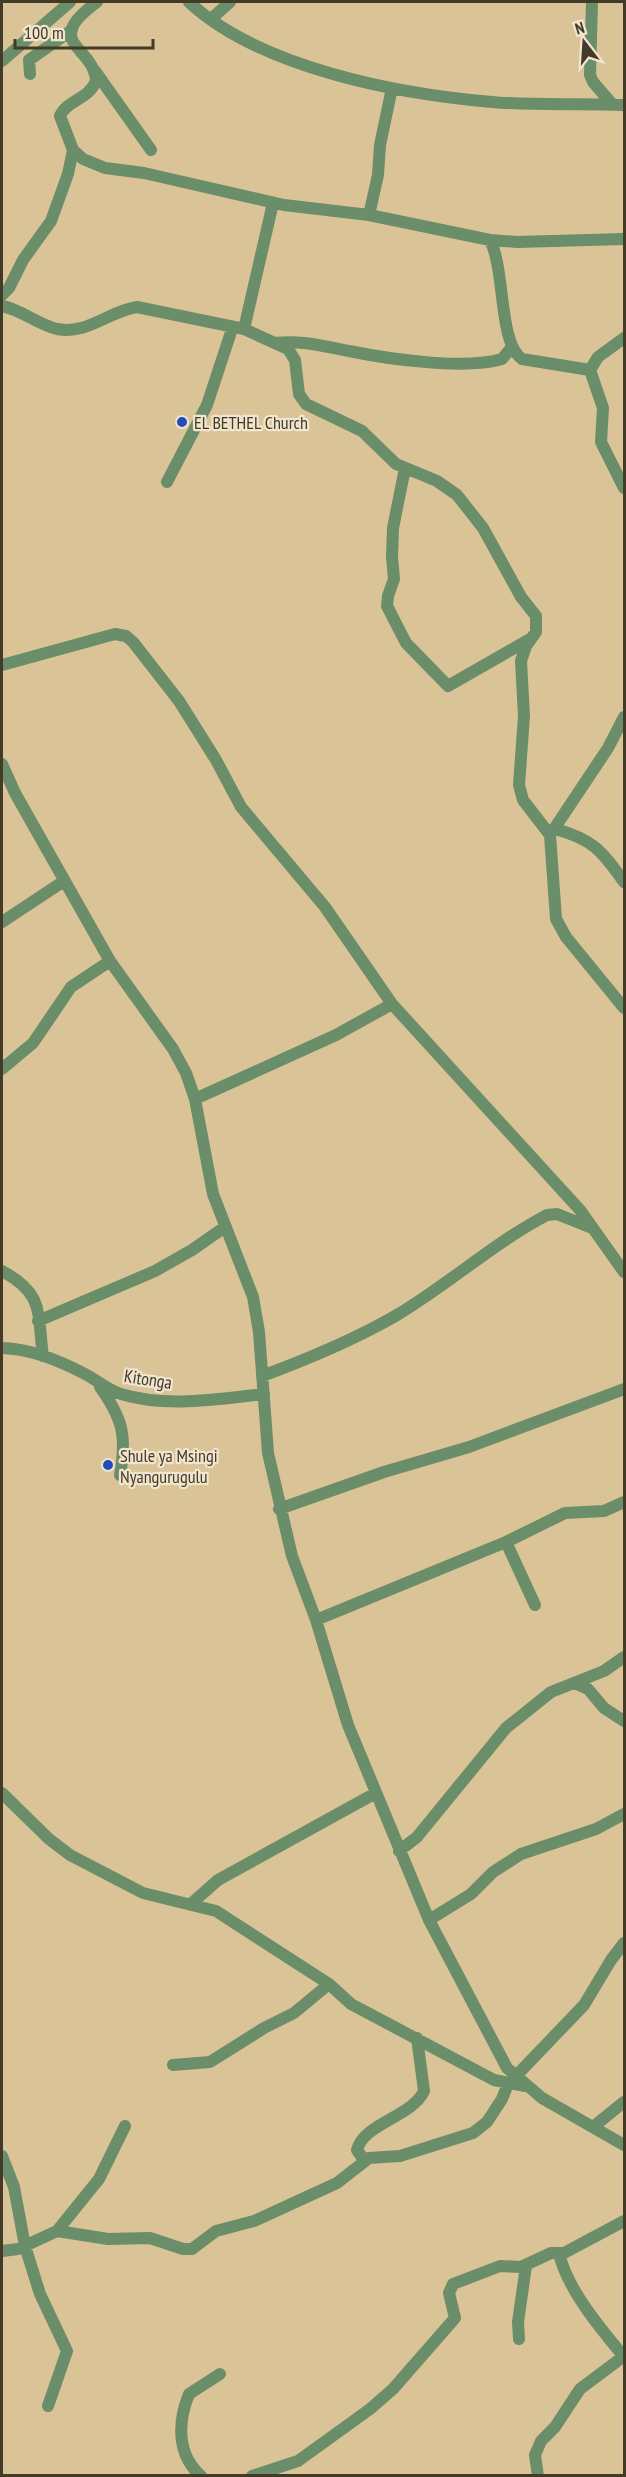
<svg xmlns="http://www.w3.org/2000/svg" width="626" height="2477" font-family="'PT Sans Narrow',sans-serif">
	<rect width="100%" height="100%" fill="#dac396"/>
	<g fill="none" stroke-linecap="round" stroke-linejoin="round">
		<path stroke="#6a8d6a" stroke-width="12" d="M97,2C40,44 94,45 96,81C89,99 67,100 60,116L73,150L83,159L105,168L144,173L284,205L369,215L490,240L517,242L624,239
			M189,2C260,68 398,94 492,102C536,106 581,103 624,105
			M592,2L590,75L593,82L612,104
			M211,19L230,2
			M2,61L70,2
			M95,71L151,150
			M30,74L29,60L72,30
			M369,215L378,175L380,145L392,88
			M490,240C506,272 498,342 522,359L590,370
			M2,295L9,288L23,260L51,221L68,174L73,150
			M2,306C22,310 37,324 57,329C87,335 109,311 137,307L244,329L288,349L295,360L299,394L306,404L362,431L396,464L437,481L457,495L483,528L521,597L536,616V632L526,646L521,661L524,716L519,785L523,800L550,835L556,919L566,937L624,1008
			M244,329L273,203
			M624,338L598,357L590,370L603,408L601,442L624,488
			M275,343C301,340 323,346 349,351C388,359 465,370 502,359L511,348
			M405,468L393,528L392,557L394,579L388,596L387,606L406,643L448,686L530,639
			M167,482L207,405L232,329
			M2,665L115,634L126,636L133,642L179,701L216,760L241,807L325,907L392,1004L580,1210L624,1272
			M2,764L15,793L110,961L173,1049L186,1073L195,1099L213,1194L253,1297L259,1332L268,1453L292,1556L316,1620L348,1725L429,1920L507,2068L542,2098L624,2145
			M555,829C593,839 602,851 624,882
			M550,835L608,748L624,717
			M2,922L64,881
			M2,1069L33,1043L71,987L110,961
			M195,1099L336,1035L392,1004
			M2,1271C45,1294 37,1313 43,1356
			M38,1321L155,1271L192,1250L225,1227
			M2,1348C31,1349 58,1360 85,1374C97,1380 107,1390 121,1394C167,1408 217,1399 264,1394
			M262,1376C308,1359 354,1340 397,1315C449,1284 492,1244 547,1215L557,1214L592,1228
			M100,1387C123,1419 127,1437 120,1475
			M279,1509L384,1472L469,1447L624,1389
			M506,1542L535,1605
			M316,1620L506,1542L565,1513L604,1511L624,1502
			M575,1683L588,1689L604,1708L624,1721
			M2,1793L49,1839L70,1855L143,1893L216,1911L329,1984L351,2004L494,2080L525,2086
			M399,1851L417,1837L506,1728L551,1692L604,1671L624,1657
			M192,1903L218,1880L374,1794
			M429,1920L471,1894L493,1872L521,1854L596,1829L624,1814
			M173,2065L210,2062L264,2028L294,2013L329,1984
			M515,2077L584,2005L611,1960L624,1943
			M593,2127L624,2102
			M2,2156L14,2187L25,2246L40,2294L67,2351L48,2406
			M364,2160L357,2150C364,2123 412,2117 424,2091L417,2038
			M57,2231L99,2179L125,2126
			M2,2251L18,2249L57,2231L108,2239L150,2238L183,2249H192L216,2231L254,2221L337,2183L369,2158L400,2156L473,2133L487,2122L502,2099L508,2084
			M559,2253C567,2289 600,2328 624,2357
			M519,2339L518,2322L526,2266
			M201,2476C176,2454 178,2421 189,2394L220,2374
			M252,2476L298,2461L370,2409L393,2389L455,2318L449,2293L453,2284L500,2266L521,2267L551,2253H564L624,2221
			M538,2476L535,2455L541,2441L555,2427L580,2389L624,2356"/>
	</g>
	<g fill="#234cbb" stroke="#f1e5cf" stroke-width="2">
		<circle cx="182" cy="422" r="6"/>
		<circle cx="108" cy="1465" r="6"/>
	</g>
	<g text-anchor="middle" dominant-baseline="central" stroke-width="4.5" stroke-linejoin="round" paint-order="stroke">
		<g font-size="18" fill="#433a27" stroke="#f1e5cf" text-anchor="start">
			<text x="194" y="422">EL BETHEL Church</text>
			<text x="120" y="1455">Shule ya Msingi<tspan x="120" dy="21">Nyangurugulu</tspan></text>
		</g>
		<g font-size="18" fill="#433a27" stroke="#f1e5cf">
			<text transform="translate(148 1379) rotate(9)">Kitonga</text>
		</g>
	</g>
	<rect width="626" height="2477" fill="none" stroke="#433a27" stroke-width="6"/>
	<g transform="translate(584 42) rotate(343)" stroke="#f1e5cf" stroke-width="4.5" paint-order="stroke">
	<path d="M0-4.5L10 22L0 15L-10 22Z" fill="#433a27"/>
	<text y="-9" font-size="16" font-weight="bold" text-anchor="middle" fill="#433a27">N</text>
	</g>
	<path d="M15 39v9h138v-9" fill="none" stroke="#433a27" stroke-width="3"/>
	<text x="24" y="39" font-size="18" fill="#433a27" stroke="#f1e5cf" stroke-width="4.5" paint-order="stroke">100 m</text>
</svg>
